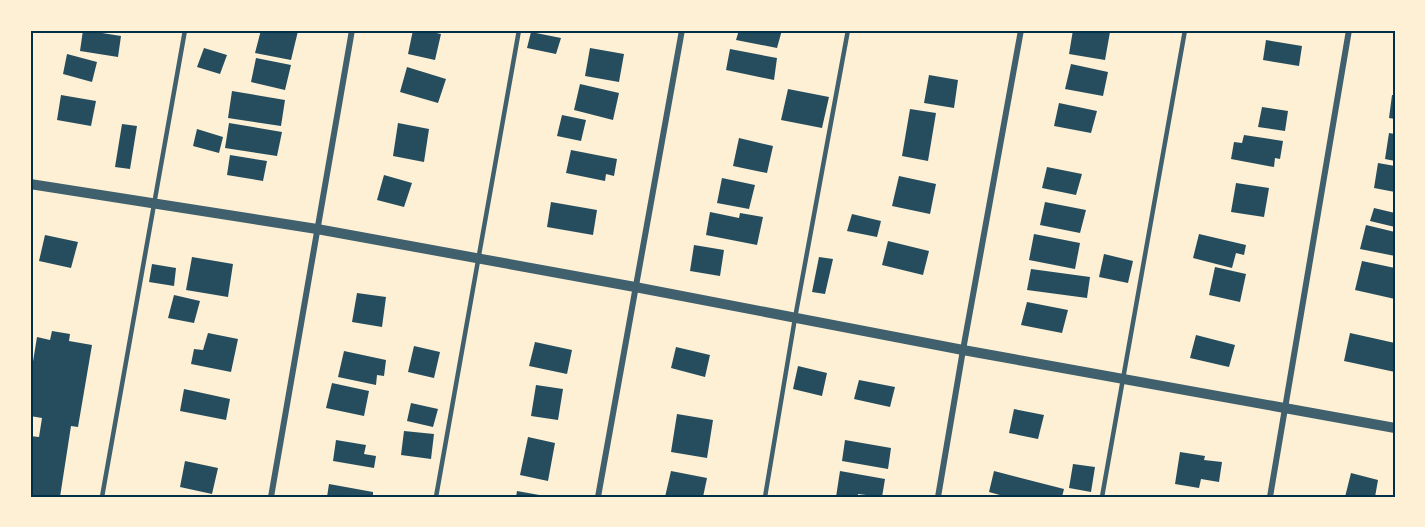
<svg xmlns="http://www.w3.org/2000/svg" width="1425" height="527" font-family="'Public Sans',sans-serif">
	<rect width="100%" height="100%" fill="#fdf0d5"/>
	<path fill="#264d5e" d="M83,30L121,36L118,57L80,51Z
		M261,30L298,31L291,60L255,53Z
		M413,30H423L441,34L435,60L408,54Z
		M739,30H782L777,48L736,40Z
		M1073,30H1099L1110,32L1105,60L1069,54Z
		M531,32L561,38L556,54L527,48Z
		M1266,40L1302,46L1299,66L1263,60Z
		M204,48L227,55L220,74L197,67Z
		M590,48L624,54L619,82L585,76Z
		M730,49L777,58L774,80L726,70Z
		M67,54L97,62L92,82L63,74Z
		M256,58L291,65L285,90L251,82Z
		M1071,64L1108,72L1103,96L1065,89Z
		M407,67L446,79L438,103L400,92Z
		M929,75L958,80L954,108L924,103Z
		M580,84L619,93L613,120L574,110Z
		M788,89L829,97L822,128L781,120Z
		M232,91L285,100L281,126L228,118Z
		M61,95L96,101L91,126L57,120Z
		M1392,95H1395V119L1389,118Z
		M1059,103L1097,111L1091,133L1054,126Z
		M1262,107L1288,111L1285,131L1258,127Z
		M910,109L936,113L928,161L902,156Z
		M562,115L586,120L581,141L557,136Z
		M229,123L282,132L277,156L225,148Z
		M398,123L429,129L424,162L393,156Z
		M122,124L137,126L130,169L115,167Z
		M197,129L223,137L219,153L193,146Z
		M1389,133L1395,134V161L1385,159Z
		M1244,135L1283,141L1280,159L1275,158L1274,167L1231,159L1234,142L1242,143Z
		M739,138L773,146L767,173L733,166Z
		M571,150L617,159L614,176L606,174L605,181L566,173Z
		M230,155L267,161L263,181L227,175Z
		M1378,163L1395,166V192L1374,188Z
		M1047,167L1082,174L1076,195L1042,188Z
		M384,175L412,183L404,207L377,200Z
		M899,176L936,184L930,214L892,206Z
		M722,178L755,185L749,209L717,203Z
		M1236,183L1269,188L1264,217L1231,212Z
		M551,202L597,210L593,235L547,227Z
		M1045,202L1086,210L1080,233L1040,225Z
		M1374,208L1395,213V227L1370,221Z
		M710,212L739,218L740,213L763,217L757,245L706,235Z
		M852,214L881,221L877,237L847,231Z
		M1366,225L1395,232V256L1360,249Z
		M1034,234L1080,243L1075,269L1029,260Z
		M1199,234L1246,245L1244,255L1236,253L1232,268L1193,258Z
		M45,235L78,242L71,268L39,261Z
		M888,241L929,251L923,275L882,265Z
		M694,245L724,250L720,276L690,271Z
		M1104,254L1133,261L1128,283L1099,277Z
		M192,257L233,264L228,297L186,290Z
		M819,257L833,259L825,294L812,292Z
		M1362,261L1395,268V299L1355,290Z
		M152,264L176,268L174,286L149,282Z
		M1215,267L1246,274L1240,302L1209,295Z
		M1031,269L1090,277L1087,298L1027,290Z
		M357,293L386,297L382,327L352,322Z
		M174,295L200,301L194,323L168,318Z
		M1027,302L1068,310L1062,333L1021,325Z
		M52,331L70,334L69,341L92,345L78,427L71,426L60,497H30V436L39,437L42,418L30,416V380L37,337L50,340Z
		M208,333L238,339L231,372L191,364L194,349L203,350Z
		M1350,333L1395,343V372L1344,361Z
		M1196,335L1235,345L1229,367L1190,358Z
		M535,342L572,350L567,374L529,366Z
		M414,346L440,352L434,378L408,372Z
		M676,347L710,355L705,377L671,368Z
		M344,351L386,360L384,376L377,375L376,385L338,377Z
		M798,366L827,373L822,396L793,389Z
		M859,380L895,387L890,407L854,399Z
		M332,383L369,391L364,416L326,408Z
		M536,385L563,389L558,420L531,416Z
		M184,389L230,399L226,420L180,411Z
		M411,403L438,409L433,427L407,421Z
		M1014,409L1044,415L1038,439L1009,433Z
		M677,414L713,420L707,458L671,452Z
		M404,431L434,434L431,459L401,455Z
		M528,437L555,443L548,481L520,475Z
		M336,440L366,445L364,454L376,456L374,468L333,461Z
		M845,440L891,448L888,469L842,461Z
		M1180,452L1205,456L1204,460L1222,462L1219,482L1201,479L1199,488L1175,484Z
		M185,461L218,468L212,494L180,487Z
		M1073,464L1095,467L1091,492L1069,488Z
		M671,471L707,478L703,497H665Z
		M840,471L885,479L882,497L858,494V497H836Z
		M994,471L1064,489L1062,497H1007L989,492Z
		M1351,473L1378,480L1375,497H1345Z
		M329,484L373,492V497H327Z
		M517,491L545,496V497H516Z"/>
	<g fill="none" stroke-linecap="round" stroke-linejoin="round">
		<path stroke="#3f606c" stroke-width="4.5" d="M102,497L185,30
			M436,497L519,30
			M765,497L795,318L848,30
			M1102,497L1185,30"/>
		<path stroke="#3f606c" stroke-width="6" d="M271,497L352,30
			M598,497L682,30
			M938,497L963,350L1021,30
			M1270,497L1349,30"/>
		<path stroke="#3f606c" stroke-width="10" d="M30,184L317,229L635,287L963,350L1395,428"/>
	</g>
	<rect width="1425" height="527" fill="none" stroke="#fdf0d5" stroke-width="63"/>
	<rect x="32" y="32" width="1362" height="464" fill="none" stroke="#003049" stroke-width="2"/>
</svg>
